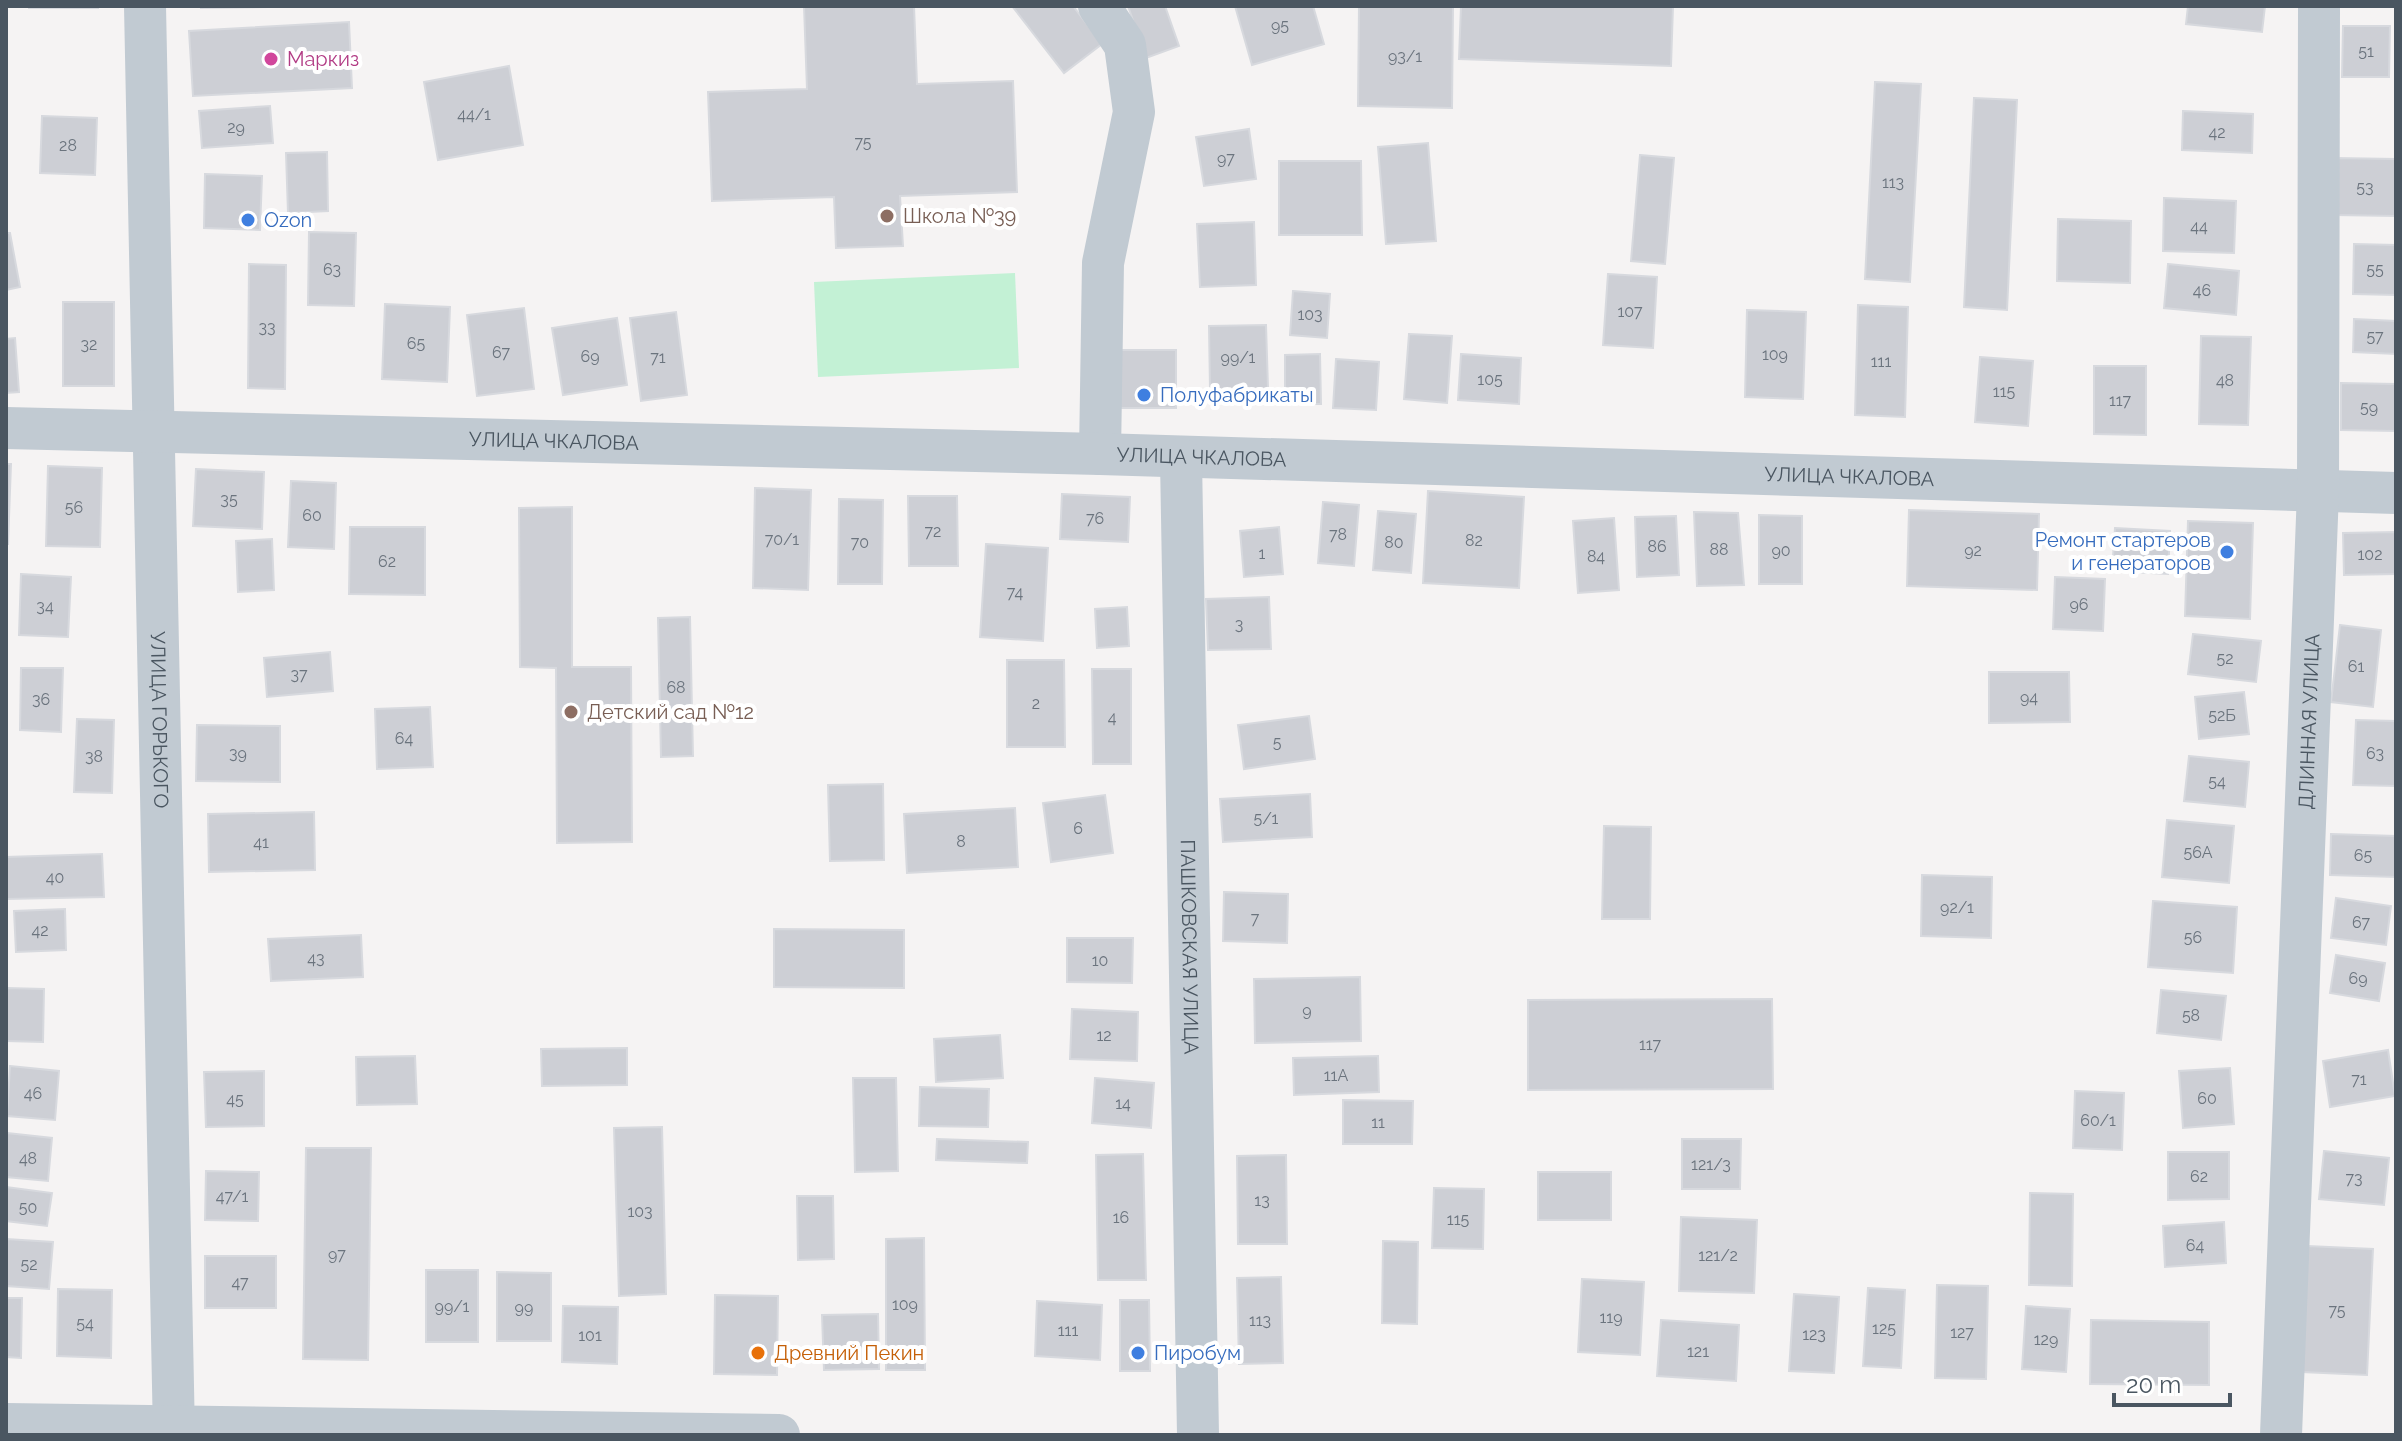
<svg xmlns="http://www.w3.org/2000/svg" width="2402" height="1441" font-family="Raleway,sans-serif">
	<rect width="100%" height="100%" fill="#f5f3f3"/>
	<path fill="#c3f1d5" d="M1015,273L1019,368L818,377L814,282Z"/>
	<path fill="#cdcfd5" stroke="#d7d9de" stroke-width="2" d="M29,6H98V8H29Z
		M201,6H268V7L201,8Z
		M804,6H914L917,84L1013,81L1017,192L900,196L903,246L836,248L834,197L712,201L708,92L807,89Z
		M1012,6H1073L1102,44L1064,73Z
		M1128,6H1165L1179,46L1146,58Z
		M1235,6H1313L1324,44L1252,65Z
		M1359,6H1453L1452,108L1358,106Z
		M1461,6H1673L1671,66L1459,59Z
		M2188,6H2265L2262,32L2186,24Z
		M349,22L352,88L193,96L189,31Z
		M2343,26H2390L2389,77H2342Z
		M509,66L523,145L438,160L424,82Z
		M1875,82L1921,84L1910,282L1865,279Z
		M1974,98L2017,100L2007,310L1964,307Z
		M270,106L273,143L202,148L199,111Z
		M2183,111L2253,114L2252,153L2182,150Z
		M42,116L97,118L95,175L40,173Z
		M1249,129L1256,179L1204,186L1196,137Z
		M1428,143L1436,241L1386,244L1378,147Z
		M327,152L328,211L288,213L286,153Z
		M1640,155L1674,158L1665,264L1631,261Z
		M2334,158L2396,159V216L2334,215Z
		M1279,161H1361L1362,235H1279Z
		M205,174L262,176L260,230L204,228Z
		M2164,198L2236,201L2234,253L2163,251Z
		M2058,219L2131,221L2130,283L2057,281Z
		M1254,222L1256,285L1200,287L1197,224Z
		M309,232L356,233L354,306L308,305Z
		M6,233H10L20,287L6,290Z
		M2354,244L2396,245V295L2353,294Z
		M249,264L286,265L285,389L248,388Z
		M2168,264L2239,271L2236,315L2164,308Z
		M1608,274L1657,277L1653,348L1603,345Z
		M1293,291L1330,294L1327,338L1290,335Z
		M63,302H114V386H63Z
		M385,304L450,307L447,382L382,379Z
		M1858,305L1908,307L1905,417L1855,415Z
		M524,308L534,389L477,396L467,315Z
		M1747,310L1806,312L1803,399L1745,397Z
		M676,312L687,395L641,401L630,318Z
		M617,318L627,385L563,395L552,328Z
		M2354,319L2396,321V354L2353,352Z
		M1266,325L1268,388L1210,389L1209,326Z
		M1409,334L1452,336L1447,403L1404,399Z
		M2201,336L2251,337L2248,425L2199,424Z
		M15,338L19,392L6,393V339Z
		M1119,350H1176V408H1119Z
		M1320,354L1321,404H1285V355Z
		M1461,354L1521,358L1519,404L1458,400Z
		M1980,357L2033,361L2028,426L1975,422Z
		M1336,359L1379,362L1376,410L1333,408Z
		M2094,366H2146V435L2094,434Z
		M2341,383L2396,384V431L2341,430Z
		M6,464H11L8,544H6Z
		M48,466L102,468L100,547L46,546Z
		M196,469L264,472L262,529L193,526Z
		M291,481L336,483L334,549L288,547Z
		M755,488L811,490L808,590L753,588Z
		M1428,491L1524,497L1519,588L1423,583Z
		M1062,494L1130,497L1128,542L1060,539Z
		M908,496H957L958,566H909Z
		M839,499L883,500L882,584H838Z
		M1323,502L1359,505L1354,566L1318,563Z
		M572,507V667H631L632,842L557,843L556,668L520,667L519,508Z
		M1909,510L2039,514L2037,590L1907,586Z
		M1378,511L1416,514L1411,573L1373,570Z
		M1694,512L1738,513L1744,585L1697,586Z
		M1759,515L1802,516V584H1759Z
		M1676,516L1679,575L1637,577L1635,517Z
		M1614,518L1619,590L1578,593L1573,521Z
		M2188,521L2253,523L2250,619L2185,616Z
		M350,527H425V595L349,594Z
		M1279,527L1283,574L1244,577L1240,531Z
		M2115,528L2170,531L2168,574L2112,571Z
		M2396,532V574L2344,575L2343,533Z
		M272,539L274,590L238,592L236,541Z
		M986,544L1048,548L1043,641L980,637Z
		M21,574L71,577L68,637L19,635Z
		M2055,577L2105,579L2103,631L2053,629Z
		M1269,597L1271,649L1208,650L1206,599Z
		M1127,607L1129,646L1097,648L1095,609Z
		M690,617L693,756L661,757L658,618Z
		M2340,625L2381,630L2373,707L2331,702Z
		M2193,634L2261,641L2256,682L2188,674Z
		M330,652L333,691L267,697L264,658Z
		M1007,660H1064L1065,747H1007Z
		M21,668H63L61,732L20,730Z
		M1092,669H1131V764H1093Z
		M1989,672H2069L2070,722L1989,723Z
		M2244,692L2249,734L2199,739L2195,697Z
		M430,707L433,767L377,769L375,709Z
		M1309,716L1315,759L1244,769L1238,725Z
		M77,719L114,720L112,793L74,792Z
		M2356,720L2396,721V786L2353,785Z
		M197,725L280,726V782L196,781Z
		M2189,756L2249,762L2245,807L2184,801Z
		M883,784L884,860L830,861L828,785Z
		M1310,794L1312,837L1223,842L1220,799Z
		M1105,795L1113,853L1051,862L1043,803Z
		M1015,808L1018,867L907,873L904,814Z
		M314,812L315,870L209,872L208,814Z
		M2167,820L2234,826L2229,883L2162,877Z
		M1604,826L1651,827L1650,919H1602Z
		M2331,834L2396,836V877L2330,875Z
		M102,854L104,897L6,899V857Z
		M1922,875L1992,877L1991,938L1921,936Z
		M1224,892L1288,894L1287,943L1223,941Z
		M2336,898L2391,906L2386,945L2331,938Z
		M2153,901L2237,907L2233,973L2148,967Z
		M65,909L66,950L16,952L14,911Z
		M774,929L904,930V988L774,987Z
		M361,935L363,977L271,981L268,939Z
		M1067,938H1133L1132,983L1067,982Z
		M2336,955L2385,963L2379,1001L2330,993Z
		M1360,977L1361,1041L1255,1043L1254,979Z
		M6,988L44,989L43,1042L6,1041Z
		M2161,990L2226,996L2221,1040L2157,1033Z
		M1772,999L1773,1089L1528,1090V1000Z
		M1072,1009L1138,1012L1137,1061L1070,1059Z
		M1000,1035L1003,1078L936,1082L934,1039Z
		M627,1048V1085L542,1086L541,1049Z
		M2388,1050L2395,1096L2330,1107L2323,1061Z
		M415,1056L417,1104L357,1105L356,1057Z
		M1378,1056L1379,1092L1294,1095L1293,1058Z
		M10,1066L59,1071L55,1120L7,1116Z
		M2230,1068L2234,1124L2183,1128L2179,1071Z
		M264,1071V1126L206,1127L204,1072Z
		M853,1078H896L898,1171L855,1172Z
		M1095,1078L1154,1083L1151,1128L1092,1123Z
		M920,1087L989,1089L988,1127L919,1126Z
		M2075,1091L2124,1093L2122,1150L2073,1148Z
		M1343,1100L1413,1101L1412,1144H1343Z
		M662,1127L666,1294L619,1296L614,1128Z
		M7,1133L52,1138L48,1181L6,1177Z
		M937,1139L1028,1142L1027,1163L936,1160Z
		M1682,1139H1741L1740,1189H1682Z
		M306,1148H371L368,1360L303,1359Z
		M2324,1151L2389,1158L2384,1205L2319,1199Z
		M2168,1152H2229V1199L2168,1200Z
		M1143,1154L1146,1280H1098L1096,1155Z
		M1286,1155L1287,1244H1238L1237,1156Z
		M206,1171L259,1172L258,1221L205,1220Z
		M1538,1172H1611V1220H1538Z
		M6,1187L52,1193L47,1226L6,1221Z
		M1434,1188L1484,1189L1483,1249L1432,1248Z
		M2030,1193L2073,1194L2072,1286L2029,1285Z
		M797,1196H833L834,1259L798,1260Z
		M1681,1217L1757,1220L1754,1293L1679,1291Z
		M2224,1222L2226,1263L2165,1267L2163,1226Z
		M924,1238L925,1370H886V1239Z
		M6,1239L53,1242L49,1289L6,1286Z
		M1383,1241L1418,1242L1417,1324L1382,1323Z
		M2307,1246L2373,1249L2367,1375L2302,1372Z
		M205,1256H276V1308H205Z
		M426,1270H478V1342H426Z
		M497,1272L551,1273V1341H497Z
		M1281,1277L1283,1363L1239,1364L1237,1278Z
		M1582,1279L1644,1282L1640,1355L1578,1352Z
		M1937,1285L1988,1286L1986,1379L1935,1378Z
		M1868,1288L1905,1290L1901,1368L1863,1366Z
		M58,1289L112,1290L111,1358L57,1356Z
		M1794,1294L1839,1297L1834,1373L1789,1371Z
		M715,1295L778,1296L777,1375L714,1374Z
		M6,1298H22L21,1358L6,1357Z
		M1120,1300H1149L1150,1371H1120Z
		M1037,1301L1102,1305L1100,1360L1035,1356Z
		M563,1306L618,1307L617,1364L562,1362Z
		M2026,1306L2070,1309L2066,1372L2022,1369Z
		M878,1314L879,1369L824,1370L822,1315Z
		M1661,1320L1739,1325L1736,1381L1657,1376Z
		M2091,1320L2209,1322V1385L2090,1384Z"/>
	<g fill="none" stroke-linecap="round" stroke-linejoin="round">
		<g stroke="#c1cad2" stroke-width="42">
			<path id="s1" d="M145,6L174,1435"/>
			<path d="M1099,6L1125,45L1134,112L1103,263L1100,454"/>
			<path id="s2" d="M6,428L1100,454L2396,493"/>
			<path id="s3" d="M1181,459L1198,1435"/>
			<path d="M6,1424L779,1435"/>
			<path id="s4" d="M2281,1435L2318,492L2319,6"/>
		</g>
	</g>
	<circle fill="#d1479c" stroke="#fff" stroke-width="3" cx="271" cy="59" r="8"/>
	<g fill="#8d6e63" stroke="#fff" stroke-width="3">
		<circle cx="887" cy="216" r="8"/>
		<circle cx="571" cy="712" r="8"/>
	</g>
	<g fill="#3f7fe0" stroke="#fff" stroke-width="3">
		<circle cx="248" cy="220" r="8"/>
		<circle cx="1144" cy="395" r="8"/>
		<circle cx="2227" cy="552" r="8"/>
		<circle cx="1138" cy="1353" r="8"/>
	</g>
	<circle fill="#e8710a" stroke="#fff" stroke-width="3" cx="758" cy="1353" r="8"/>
	<g text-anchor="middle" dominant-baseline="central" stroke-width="8" stroke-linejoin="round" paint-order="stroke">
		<g font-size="16" fill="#6b747e">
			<text x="1280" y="25">95</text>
			<text x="2366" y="51">51</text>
			<text x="1405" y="56">93/1</text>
			<text x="474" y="114">44/1</text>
			<text x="236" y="127">29</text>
			<text x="2217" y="132">42</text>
			<text x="863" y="142">75</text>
			<text x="68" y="145">28</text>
			<text x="1226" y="158">97</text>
			<text x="1893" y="182">113</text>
			<text x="2365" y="187">53</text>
			<text x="2199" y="226">44</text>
			<text x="332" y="269">63</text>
			<text x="2375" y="269">55</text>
			<text x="2202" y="290">46</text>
			<text x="1630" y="311">107</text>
			<text x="1310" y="314">103</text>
			<text x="267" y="327">33</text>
			<text x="2375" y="336">57</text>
			<text x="416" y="343">65</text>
			<text x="89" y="344">32</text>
			<text x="501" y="352">67</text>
			<text x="1775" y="354">109</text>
			<text x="590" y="356">69</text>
			<text x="658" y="357">71</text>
			<text x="1238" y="357">99/1</text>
			<text x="1881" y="361">111</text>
			<text x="1490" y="379">105</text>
			<text x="2225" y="380">48</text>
			<text x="2004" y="391">115</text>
			<text x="2120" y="400">117</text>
			<text x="2369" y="407">59</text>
			<text x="229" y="499">35</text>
			<text x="74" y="507">56</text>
			<text x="312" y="515">60</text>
			<text x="1095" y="518">76</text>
			<text x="933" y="531">72</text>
			<text x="1338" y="534">78</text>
			<text x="782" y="539">70/1</text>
			<text x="1474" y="540">82</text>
			<text x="860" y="542">70</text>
			<text x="1394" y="542">80</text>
			<text x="1657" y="546">86</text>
			<text x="1719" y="549">88</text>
			<text x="1781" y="550">90</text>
			<text x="1973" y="550">92</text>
			<text x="1262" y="553">1</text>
			<text x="2370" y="554">102</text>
			<text x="1596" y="556">84</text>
			<text x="387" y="561">62</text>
			<text x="1015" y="592">74</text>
			<text x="2079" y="604">96</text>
			<text x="45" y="606">34</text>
			<text x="1239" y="624">3</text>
			<text x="2225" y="658">52</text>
			<text x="2356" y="666">61</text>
			<text x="299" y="674">37</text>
			<text x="676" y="687">68</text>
			<text x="2029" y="697">94</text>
			<text x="41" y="699">36</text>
			<text x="1036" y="703">2</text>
			<text x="2222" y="715">52Б</text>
			<text x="1112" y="717">4</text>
			<text x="404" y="738">64</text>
			<text x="1277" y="742">5</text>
			<text x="238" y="753">39</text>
			<text x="2375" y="753">63</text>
			<text x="94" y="756">38</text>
			<text x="2217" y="781">54</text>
			<text x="1266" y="818">5/1</text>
			<text x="1078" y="828">6</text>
			<text x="961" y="841">8</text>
			<text x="261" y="842">41</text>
			<text x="2198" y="852">56А</text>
			<text x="2363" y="855">65</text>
			<text x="55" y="877">40</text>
			<text x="1957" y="907">92/1</text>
			<text x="1255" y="918">7</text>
			<text x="2361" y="922">67</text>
			<text x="40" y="930">42</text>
			<text x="2193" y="937">56</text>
			<text x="316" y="958">43</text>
			<text x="1100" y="960">10</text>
			<text x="2358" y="978">69</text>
			<text x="1307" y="1010">9</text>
			<text x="2191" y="1015">58</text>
			<text x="1104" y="1035">12</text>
			<text x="1650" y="1044">117</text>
			<text x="1336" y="1075">11А</text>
			<text x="2359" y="1079">71</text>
			<text x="33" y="1093">46</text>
			<text x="2207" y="1098">60</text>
			<text x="235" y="1099">45</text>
			<text x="1123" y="1103">14</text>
			<text x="2098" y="1120">60/1</text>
			<text x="1378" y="1122">11</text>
			<text x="28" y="1158">48</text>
			<text x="1711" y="1164">121/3</text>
			<text x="2199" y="1176">62</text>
			<text x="2354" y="1178">73</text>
			<text x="232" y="1196">47/1</text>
			<text x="1262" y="1200">13</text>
			<text x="28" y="1207">50</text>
			<text x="640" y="1211">103</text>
			<text x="1121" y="1217">16</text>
			<text x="1458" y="1219">115</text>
			<text x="2195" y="1245">64</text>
			<text x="337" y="1254">97</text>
			<text x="1718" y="1255">121/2</text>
			<text x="29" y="1264">52</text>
			<text x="240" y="1282">47</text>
			<text x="905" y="1304">109</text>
			<text x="452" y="1306">99/1</text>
			<text x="524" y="1307">99</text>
			<text x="2337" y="1310">75</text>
			<text x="1611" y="1317">119</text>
			<text x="1260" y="1320">113</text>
			<text x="85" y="1323">54</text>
			<text x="1884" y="1328">125</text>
			<text x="1068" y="1330">111</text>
			<text x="1962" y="1332">127</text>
			<text x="1814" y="1334">123</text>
			<text x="590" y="1335">101</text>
			<text x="2046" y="1339">129</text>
			<text x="1698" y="1351">121</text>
		</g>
		<g font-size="20" fill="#b23c85" stroke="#fff" text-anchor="start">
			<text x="287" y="59">Маркиз</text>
		</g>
		<g font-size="20" fill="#785e54" stroke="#fff" text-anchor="start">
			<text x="903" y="216">Школа №39</text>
			<text x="587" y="712">Детский сад №12</text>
		</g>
		<g font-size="20" fill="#366cbe" stroke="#fff" text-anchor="start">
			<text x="264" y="220">Ozon</text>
			<text x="1160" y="395">Полуфабрикаты</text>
			<text x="2211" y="540" text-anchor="end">Ремонт стартеров<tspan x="2211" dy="23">и генераторов</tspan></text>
			<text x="1154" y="1353">Пиробум</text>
		</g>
		<g font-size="20" fill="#4a5661" stroke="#fff">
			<text stroke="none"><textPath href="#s2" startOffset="548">УЛИЦА ЧКАЛОВА</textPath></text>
			<text stroke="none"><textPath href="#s2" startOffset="1196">УЛИЦА ЧКАЛОВА</textPath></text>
			<text stroke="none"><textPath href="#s2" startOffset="1844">УЛИЦА ЧКАЛОВА</textPath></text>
			<text stroke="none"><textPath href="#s1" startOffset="714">УЛИЦА ГОРЬКОГО</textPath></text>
			<text stroke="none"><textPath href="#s4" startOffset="714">ДЛИННАЯ УЛИЦА</textPath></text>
			<text stroke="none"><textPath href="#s3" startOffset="488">ПАШКОВСКАЯ УЛИЦА</textPath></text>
		</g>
		<g font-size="20" fill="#c56008" stroke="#fff" text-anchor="start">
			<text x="774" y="1353">Древний Пекин</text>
		</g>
	</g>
	<rect width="2402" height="1441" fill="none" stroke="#4a5661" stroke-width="16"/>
	<path d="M2114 1393v12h116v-12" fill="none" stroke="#4a5661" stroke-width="4"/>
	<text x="2126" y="1393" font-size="24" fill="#4a5661" stroke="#ffffff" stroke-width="6" paint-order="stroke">20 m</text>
</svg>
